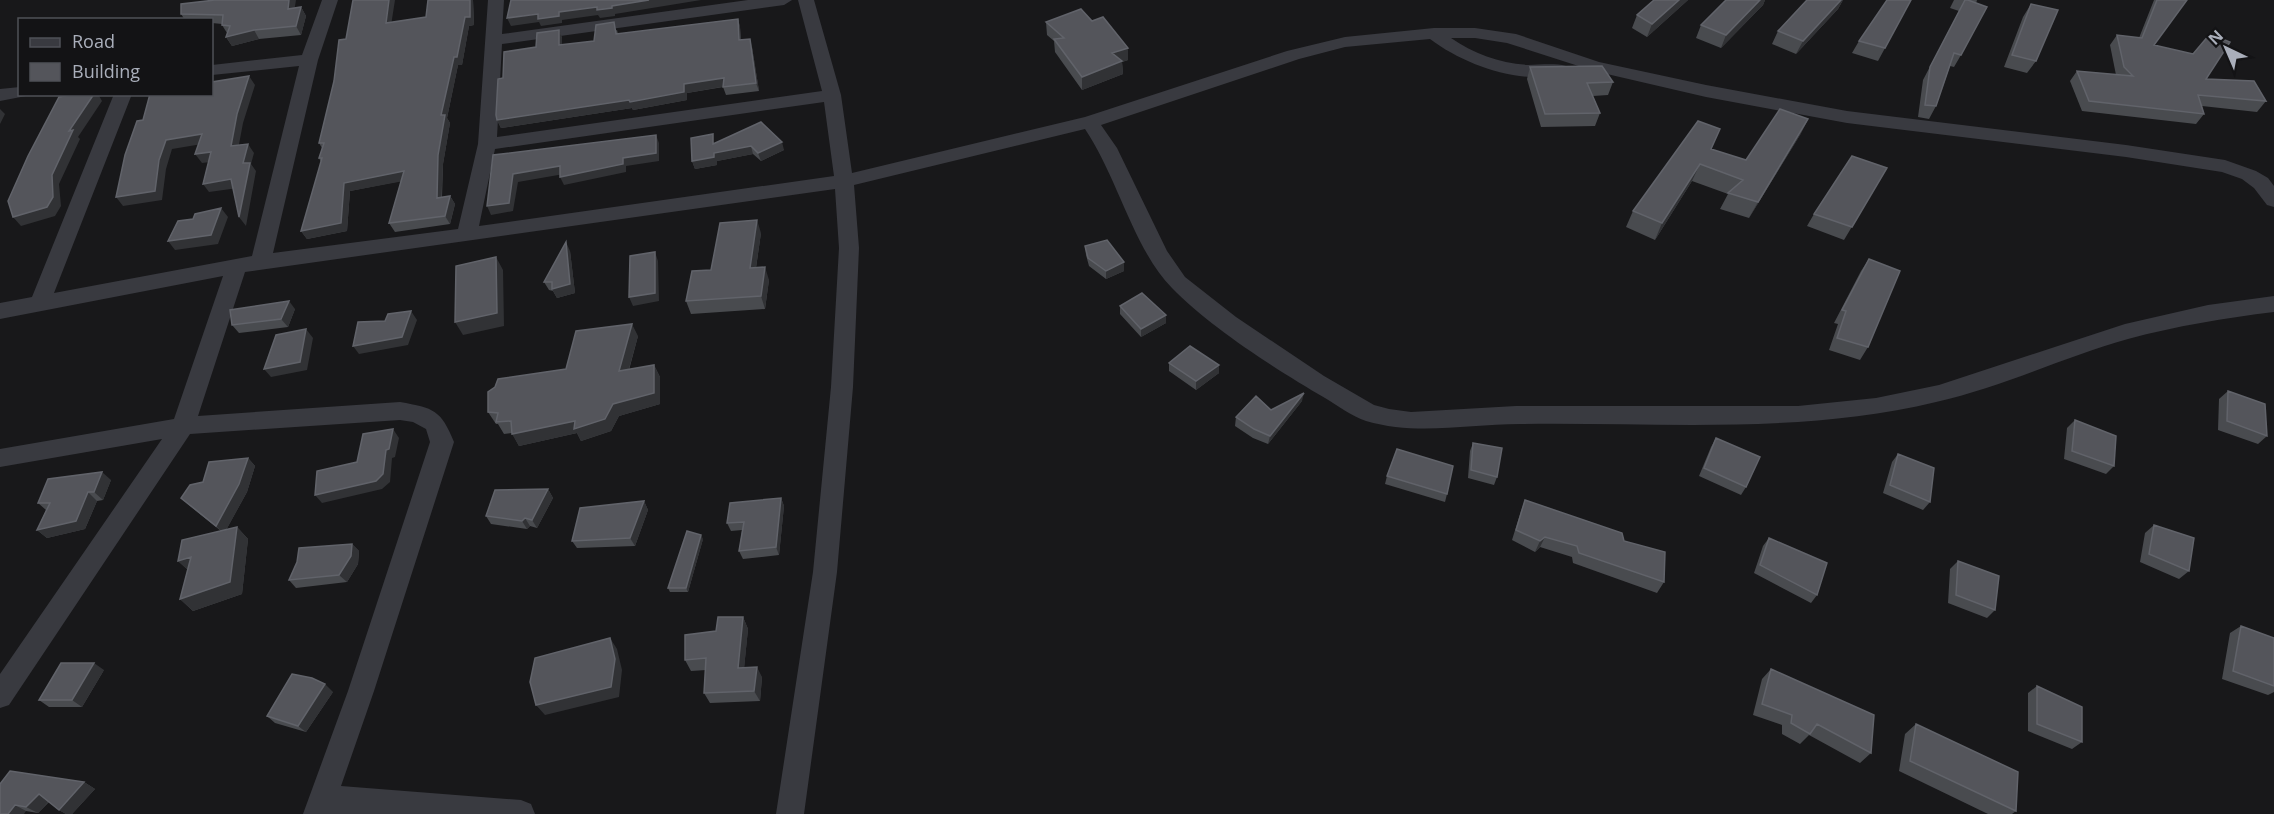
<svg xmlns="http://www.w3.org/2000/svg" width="2274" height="814" font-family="'Open Sans',sans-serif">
	<rect width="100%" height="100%" fill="#18181a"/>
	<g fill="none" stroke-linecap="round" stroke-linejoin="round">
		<path fill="#393a40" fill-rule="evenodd" d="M322,0H338L318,60L273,253L458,229L478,144L488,0H504L502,34L748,0H792L784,5L502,44L497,137L822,91L798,0H814L841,95L852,173L1085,117L1287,51L1345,37L1434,28H1475L1516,34L1599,62L1706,85L1847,111L2126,145L2225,160L2256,171L2268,178L2274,186V207L2267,205L2254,188L2242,179L2222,172L2126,157L1847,123L1706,97L1594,71L1507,43L1475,38H1451C1474,54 1500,63 1528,65C1540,65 1554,63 1566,66L1569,70L1566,74C1521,85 1466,66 1430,39L1345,47L1299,59L1101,125L1117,148L1167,251L1185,277L1236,317L1324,376L1374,405L1389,409L1411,412L1516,406H1798L1876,398L1939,385L2125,324L2208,305L2274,296V312C2225,318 2176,326 2128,339C2064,357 2002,387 1936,402C1800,435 1659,422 1520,424C1468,424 1417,436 1366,421C1352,416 1338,406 1325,398C1277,370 1211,328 1172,288C1134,250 1117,176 1085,129L854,185L859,248L853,387L837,572L804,814H776L813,572L831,387L839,248L835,189L245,272L198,416L400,402C434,408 441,410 454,442L374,691L341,786L521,800L531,804L535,814H303L348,691L430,442L426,429L413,422L400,420L190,434L9,705L0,708V674L162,439L0,467V449L174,419L223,276L0,319V303L32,297L114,94H132L54,293L252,256L299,66L212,75V65L302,55ZM824,102L834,176L479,226L495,149Z
			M20,87V94L26,96L0,101V89Z"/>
	</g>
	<path fill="#494b4f" d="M428,0H473L474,25L469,26L462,65H458L447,118L450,123L443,164L442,197L450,196L455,204L450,224L395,232L389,223L401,181L350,191L347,231L307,239L301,231L321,162L319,158L322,148L319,143L346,39L392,22L426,17Z
		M1654,0H1688L1647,37L1632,28L1637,15Z
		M1726,0H1765L1763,5L1721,48L1696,38L1701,25Z
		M1807,0H1843L1838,9L1796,54L1772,44L1778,31Z
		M1911,0L1878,61L1852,53L1859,41Z
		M1954,0H1977L1961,55L1954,67L1950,66L1936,106L1929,119L1918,117L1923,80L1959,11L1950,8Z
		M2154,0H2187L2154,45L2206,79L2266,101L2257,112L2202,106L2204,114L2196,124L2082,111L2070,81L2077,71L2116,75L2110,45L2117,35L2139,38Z
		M2031,4L2036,61L2027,73L2004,67L2023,17Z
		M301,7L306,16L301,35L259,39L232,46L226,37L227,33L222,25V24L212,23V20H185L181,14Z
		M738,19L740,27L741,40L752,47L759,91L726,95L723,87L687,93V100L633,110L632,108L501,128L497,120L503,78L536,47L559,30L562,38V45L594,41L617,30L618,34Z
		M1092,21L1128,48V60L1122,62L1123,74L1082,90L1055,52L1054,41L1047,35L1046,22Z
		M1530,67L1613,82L1608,95L1593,96L1600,113L1595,126L1541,127L1527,79Z
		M1808,119L1800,135L1749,218L1720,209L1728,194L1692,181L1655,240L1626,227L1633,211L1711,149L1746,160Z
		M761,122L784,150L761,161L753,154L717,161V165L695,169L692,161L716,143Z
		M1887,168L1844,240L1807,226L1814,214Z
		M761,233L756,268L769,280L765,309L691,314L686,301L711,270Z
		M1085,246L1124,262V271L1106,279L1089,266L1086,255Z
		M570,251L575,293L557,298L553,291L549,290L544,282Z
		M1869,259L1868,347L1860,360L1829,350L1838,324L1834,323L1861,271Z
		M1120,306L1166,315V323L1141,337L1120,314Z
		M295,309L288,327L239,333L232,325Z
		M638,336L629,370L654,365L660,377V404L619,416L611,431L581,441L577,433L519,446L512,433L504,434L498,424H496L488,412L495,387L566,369Z
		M1169,363L1219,373L1196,390L1169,371Z
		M2228,391L2267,436L2258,444L2218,430L2219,399Z
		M1302,401L1268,444L1253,438L1235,426L1236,417L1271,410Z
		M2075,420L2114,466L2106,474L2064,459L2067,428Z
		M1716,438L1746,487L1741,495L1699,476L1711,447Z
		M1473,443L1497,477L1494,485L1468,478L1470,451Z
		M1898,454L1930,502L1923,510L1883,493L1892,462Z
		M248,458L255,466L247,492L226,530L237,527L248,539L242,594L193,611L180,599L188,570L178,561L221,531L190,506L181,498L203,482Z
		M1387,476L1447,494L1445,502L1385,484Z
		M111,480L103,500L97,501L85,529L47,538L37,530L46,510L38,503Z
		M548,489L553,498L537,528L530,526L527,529L491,524L486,516Z
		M781,498L784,506L779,555L743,559L739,551L742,530L731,531L727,523Z
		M1525,500L1624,541L1664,582L1657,593L1573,563L1572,557L1540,547L1535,552L1512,540L1521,511Z
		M644,501L648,510L635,546L577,548L572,541Z
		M2154,525L2189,571L2179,579L2140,562L2145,533Z
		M1769,538L1817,595L1811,603L1754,573L1763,546Z
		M703,539L688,592H670L668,588Z
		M352,544L359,551L358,564L347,582L296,588L289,580Z
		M1958,561L1995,610L1987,618L1948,603L1950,569Z
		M743,617L748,629L744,668L762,677L760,701L710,703L704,693L706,670L691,671L685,660L716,631Z
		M2241,626L2274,638V692L2268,695L2222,679L2230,633Z
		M1771,669L1871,753L1860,763L1809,735L1800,744L1782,734V725L1753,715L1762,679Z
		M104,670L82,707H49L39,700Z
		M2037,686L2082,742L2072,749L2028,731V693Z
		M333,692L306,732L275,723L267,716Z
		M1916,724L2016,811L2012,814H1988L1899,771L1905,734Z
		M84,782L95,789L72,814H66L59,810L49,802L38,813L26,811L0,814V784Z"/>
	<path fill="#313235" d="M289,0H296L293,18L288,9Z
		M389,0H395L390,32L386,23Z
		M470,0H473L474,25L469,26L462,65H458L447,118L450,123L443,164L441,206L437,198L438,155L441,115L454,57Z
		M649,0H701L615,14V16L600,18L598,15L562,20V23L541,26L539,22L511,26L507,18L597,7L612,6Z
		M1679,0H1688L1647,37L1652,24Z
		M1760,0H1765L1763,5L1721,48L1726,35Z
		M1841,0H1843L1838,9L1796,54L1803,41Z
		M301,7L306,16L301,35L296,26Z
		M738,19L740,27L741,48L739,40Z
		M254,30L259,39L232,46L226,37Z
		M559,30L562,38V53L559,45Z
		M750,39L752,47L759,91L756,83Z
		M1128,48V60L1122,62L1123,74L1082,90V77L1112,53Z
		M249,76L255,85L243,123L237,155L231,146L237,114Z
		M724,78L727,86L687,93V100L633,110L632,108L501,128L497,120L629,100L684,84Z
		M94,94H98L102,101L78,137L80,139L59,184L61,206L55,216L21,226L13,217L69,131Z
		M0,109L5,114L0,124Z
		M1808,119L1800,135L1749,218L1758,202Z
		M202,134L208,143L172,149L166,169L162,200L123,206L116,197L166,140Z
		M656,135L659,143V161L626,166V172L564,185L560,177L623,158Z
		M782,142L784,150L761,161L758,153Z
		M248,144L254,153L251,164L256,171L246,226L239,217L243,163Z
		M751,146L753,154L717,161V165L695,169L692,161L714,153Z
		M211,152L218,161L202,163L195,154Z
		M1700,164L1692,181L1655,240L1662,223Z
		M560,166L564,174L518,182L513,211L491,215L487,206L513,174Z
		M404,171L409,180L350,191L347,231L307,239L301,231L344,183Z
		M231,179L238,188L209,192L203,184Z
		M450,196L455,204L450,224L445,216Z
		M221,208L228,217L218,244L175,250L168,241Z
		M757,220L761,233L754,281L750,268Z
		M566,242L570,251L575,293L557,298L552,289Z
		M655,252L658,261L659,301L633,306L629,297Z
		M496,257L503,270L504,326L463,335L455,322Z
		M1124,262V271L1106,279V271Z
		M765,267L769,280L765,309L761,296Z
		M289,301L295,309L288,327L281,319Z
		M411,311L417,320L408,345L359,354L353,346Z
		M1166,315V323L1141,337V329Z
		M632,324L638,336L625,383L619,371Z
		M306,329L313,338L307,370L271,377L264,369Z
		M654,365L660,377V404L619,416L611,431L581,441L577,433L519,446L512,434L613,404Z
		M1219,365V373L1196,390V381Z
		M1304,393L1302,401L1268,444L1270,436Z
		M393,429L399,438L395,457L392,458L390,482L382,489L322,503L315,495L386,450Z
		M248,458L255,466L247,492L224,534L216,526Z
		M102,472L111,480L103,500L94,492Z
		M548,489L553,498L537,528L532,520Z
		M88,492L97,501L85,529L47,538L37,530Z
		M781,498L784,506L779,555L776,547Z
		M644,501L648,510L635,546L630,538Z
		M525,518L530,526L527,529L522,521Z
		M237,527L248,539L242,594L193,611L180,599Z
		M701,535L703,539L688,592L686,588Z
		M1545,537L1540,547L1535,552L1540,541Z
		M352,544L359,551L358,564L347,582L339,575Z
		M191,557L190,572L178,561Z
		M743,617L748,629L743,679L738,668Z
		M610,638L617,649L622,670L619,697L545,715L536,705Z
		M94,663L104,670L82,707L72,700Z
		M757,667L762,677L760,701L754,691Z
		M325,684L333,692L306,732L298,726Z
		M84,782L95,789L72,814H66L59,810Z
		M39,794L50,800L38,813L26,807Z
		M15,805L26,811L24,814H8Z"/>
	<path fill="#54555b" stroke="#61636a" stroke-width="1.5" d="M215,0H289L288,9L301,7L296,26L254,30L226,37L230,26L222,25L223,15L181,14V4Z
		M353,0H389L386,23L426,17L428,0H470V17H465L457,57H454L441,115H445L438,155L437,198L450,196L445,216L389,223L404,171L344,183L341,223L301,231L322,158H319L324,143H319L334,81L339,40L346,39Z
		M511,0H649L612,6V8L597,10V7L559,12V16L538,19V14L507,18Z
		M1654,0H1679L1652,24L1637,15Z
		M1726,0H1760L1726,35L1701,25Z
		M1807,0H1841L1803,41L1778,31Z
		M1887,0H1911L1885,48L1859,41Z
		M1965,0H1968L1987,7L1961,55L1954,53L1936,106L1925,105L1930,67Z
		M2157,0H2187L2154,45L2193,54L2210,34L2230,42L2206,79L2254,81L2266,101L2198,95L2204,114L2089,101L2077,71L2133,76L2124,67L2117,35L2142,38Z
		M2031,4L2058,10L2036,61L2012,55Z
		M1081,9L1092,21L1103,17L1128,48L1112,53L1122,61L1082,77L1054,39L1064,38L1046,22Z
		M738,19L739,40L750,39L756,83L723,87L724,78L684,84V92L630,102L629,100L497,120L496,115L498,79L503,78L504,52L536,47L537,33L559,30V45L594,41L596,25L614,22L616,34Z
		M1602,66L1613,82L1587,83L1600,113L1545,114L1530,67Z
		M249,76L237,114L231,146L248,144L243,163H250L239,217L231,179L203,184L211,152L195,154L202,134L166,140L159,160L155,191L116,197L125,155L137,121L143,120L150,94H212V82Z
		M76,94H94L69,131L73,130L52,175L53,197L47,207L13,217L8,201L28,156L59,97Z
		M1780,109L1808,119L1758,202L1728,193L1743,180L1700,164L1662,223L1633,211L1698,121L1720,129L1711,149L1746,160Z
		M761,122L782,142L758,153L751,146L714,153V157L692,161L691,138L713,134V144Z
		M656,135V153L623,158V164L560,177V166L513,174L509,203L487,206L493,155Z
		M1852,156L1887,168L1852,227L1814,214Z
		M221,208L211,235L168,241L178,221L193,219L195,214Z
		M757,220L750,268L765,267L761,296L686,301L692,271L711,270L720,223Z
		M1107,240L1124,262L1106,271L1088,258L1085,246Z
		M566,242L570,284L552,289V282H544Z
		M655,252V293L629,297L630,256Z
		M496,257L497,313L455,322L456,266Z
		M1869,259L1900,271L1868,347L1837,338L1846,311L1842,310Z
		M1142,293L1166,315L1141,329L1120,306Z
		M289,301L281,319L232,325L230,310Z
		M411,311L402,337L353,346L358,322L385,321L388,314Z
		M632,324L619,371L654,365V393L613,404L605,419L574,429L575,421L512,434L511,421L496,422L498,413L488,412V392L495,387L498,379L566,369L576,331Z
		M306,329L300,362L264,369L276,335Z
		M1190,346L1219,365L1196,381L1169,363Z
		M2228,391L2265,404L2267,436L2227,421Z
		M1304,393L1270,436L1254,429L1236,417L1256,396L1271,410Z
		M2075,420L2116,436L2114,466L2072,451Z
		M393,429L389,449L386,450L383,474L376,481L315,495L317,471L357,462L363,434Z
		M1716,438L1760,457L1746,487L1704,468Z
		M1473,443L1502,448L1497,477L1471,470Z
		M1397,449L1453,466L1447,494L1387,476Z
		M1898,454L1934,468L1930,502L1890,485Z
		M248,458L239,484L216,526L181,498L190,485L203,482L209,462Z
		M102,472L94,492H88L76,521L37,530L50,503H38L48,479Z
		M548,489L532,520L525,518L522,521L486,516L495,490Z
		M781,498L776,547L739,551L744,522L727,523L730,503Z
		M1525,500L1622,533L1624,541L1665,552L1664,582L1579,553L1577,546L1545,537L1540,541L1516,530Z
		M644,501L630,538L572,541L580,508Z
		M2154,525L2194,538L2189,571L2149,554Z
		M237,527L230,582L180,599L191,557L178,561L182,540Z
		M687,531L701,535L686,588H668Z
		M1769,538L1827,563L1817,595L1760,565Z
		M352,544L351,556L339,575L289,580L297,562L299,548Z
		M1958,561L1999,576L1995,610L1956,595Z
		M718,617H743L738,668L757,667L754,691L704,693L706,658L685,660V635L716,631Z
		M2241,626L2274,638V686L2233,671Z
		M610,638L615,659L611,687L536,705L530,682L535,658Z
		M61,663H94L72,700H39Z
		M1771,669L1874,715L1871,753L1817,724L1810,734L1791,723L1792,715L1762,704Z
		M292,674L312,678L325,684L298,726L267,716Z
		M2037,686L2082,707V742L2037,724Z
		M1916,724L2018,772L2016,811L1910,761Z
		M10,771L84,782L59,810L39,794L26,807L15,805L8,814H0V784Z"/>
	<rect x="18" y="18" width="195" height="78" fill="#131315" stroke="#4f5157" stroke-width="1.5"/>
	<rect x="30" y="38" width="30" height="9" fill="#393a40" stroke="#4f5157" stroke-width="1.5"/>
	<text x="72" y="48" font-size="18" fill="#aaafbb">Road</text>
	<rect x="30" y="63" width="30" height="18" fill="#54555b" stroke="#4f5157" stroke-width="1.5"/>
	<text x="72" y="78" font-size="18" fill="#aaafbb">Building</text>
	<g transform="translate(2226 48) rotate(316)" stroke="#131315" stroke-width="4.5" paint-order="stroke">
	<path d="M0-4.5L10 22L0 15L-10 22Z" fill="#aaafbb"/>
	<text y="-9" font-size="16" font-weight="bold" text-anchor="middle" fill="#aaafbb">N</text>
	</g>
</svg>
